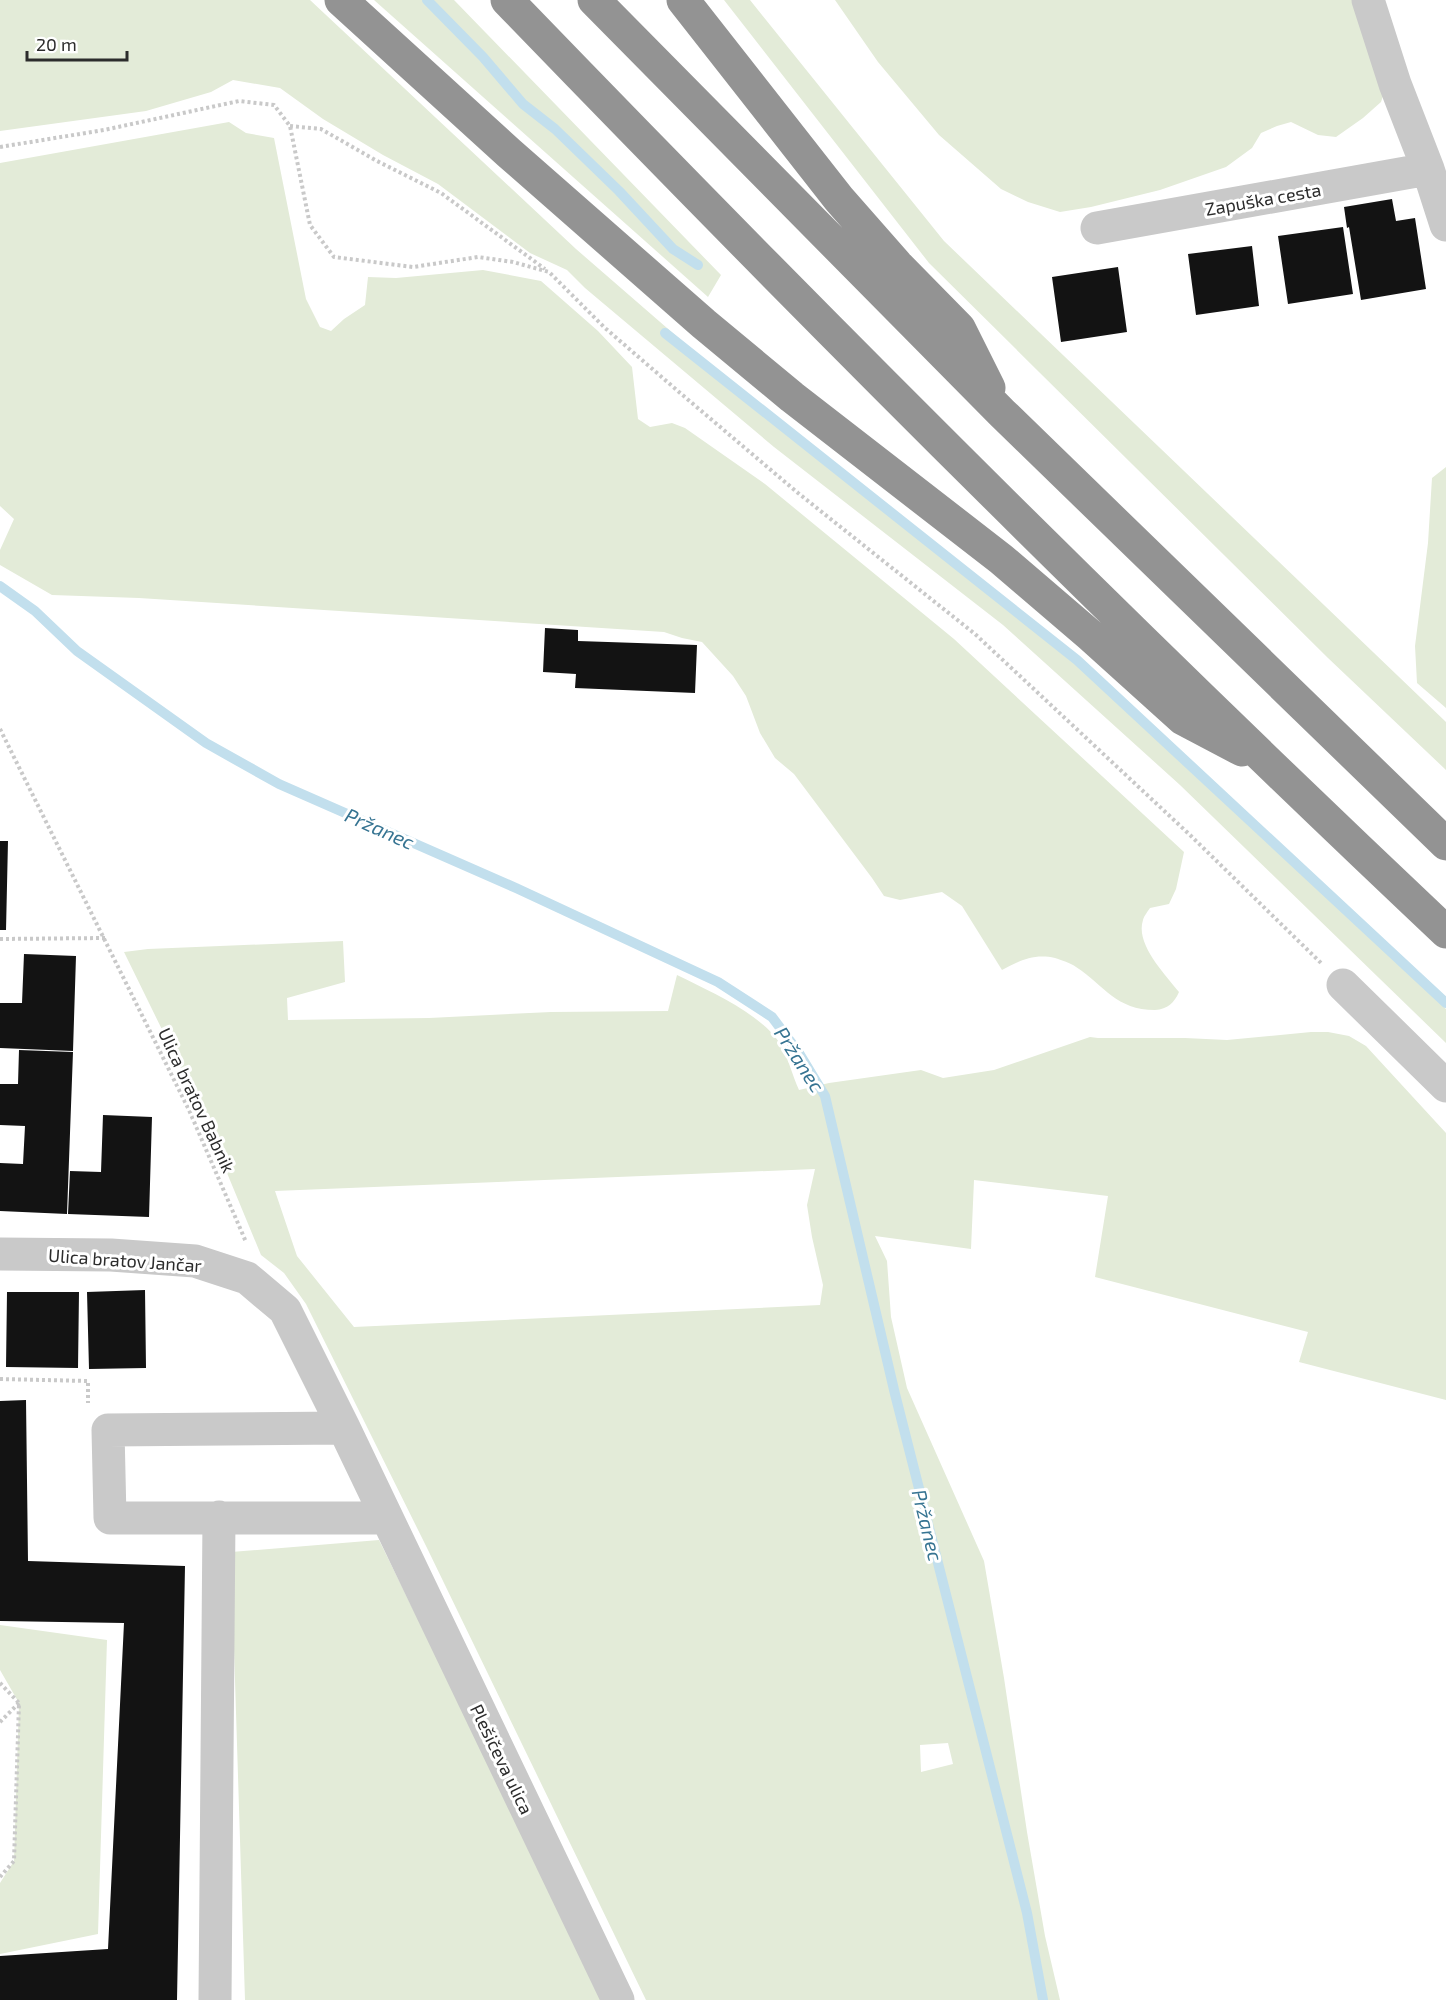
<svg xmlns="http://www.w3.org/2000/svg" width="1446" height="2000" font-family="'Exo 2',sans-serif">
	<rect width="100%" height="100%" fill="#fff"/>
	<path fill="#e3ebd8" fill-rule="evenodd" d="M0,0H310L576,249L720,374L852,482L1011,605L1183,759L1446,1009V1043L1180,785L1003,625L774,447L585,288L567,270L530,253L438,184L383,155L323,119L280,88L233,80L211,92L146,111L0,131Z
		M374,0H454L721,275L708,297Z
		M724,0H750L944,241L1446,722V770L1328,658L929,263Z
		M835,0H1356L1386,87L1381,102L1363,118L1336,137L1318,135L1291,122L1277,126L1261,133L1252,148L1226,167L1160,190L1091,207L1060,212L1028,202L1001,189L939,135L878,62Z
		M229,122L246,133L274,138L306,299L320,327L331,331L344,319L365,305L368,277L396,278L483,270L541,281L598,331L632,367L638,419L650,427L672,423L685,428L765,484L954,639L1184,852L1176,889L1169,904L1150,908C1148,911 1144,916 1143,920C1135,944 1165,974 1179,992C1174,1003 1168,1009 1155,1010C1116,1010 1105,986 1076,967C1071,963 1061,960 1055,958C1034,953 1019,961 1002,970L962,906L942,892L900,900L884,896L872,878L794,774L775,758L760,733L746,696L733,676L702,642L682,638L664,632L139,598L52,595L0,565V550L14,519L0,506V163Z
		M1446,467V708L1417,683L1415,646L1428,543L1432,478Z
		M343,941L345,982L287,998L288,1020L429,1018L551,1012L668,1011L677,975C709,991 758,1012 779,1042C788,1056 792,1075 799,1090L829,1083L921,1070L943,1078L994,1070L1090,1037L1098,1038H1185L1227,1040L1311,1032H1328L1349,1036L1366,1046L1446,1133V1400L1299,1362L1308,1332L1095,1277L1108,1196L974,1180L971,1249L875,1236L887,1261L891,1317L907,1388L984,1561L1004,1678L1027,1832L1045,1936L1060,2000H646L428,1550L306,1304L284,1273L261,1255L198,1103L124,952L148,949ZM815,1169L807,1205L812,1237L823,1285L820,1305L354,1327L297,1256L275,1191ZM948,1743L953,1764L921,1772L920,1745Z
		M379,1540L605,2000H245L231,1552Z
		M0,1625L107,1640L98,1934L0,1954V1883L14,1861L19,1703L0,1670Z"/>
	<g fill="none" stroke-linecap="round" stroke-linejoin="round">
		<path stroke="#c2dfed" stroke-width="10" d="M427,0L483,57L523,104L555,129L619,191L673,249L698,265
			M665,333L1077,660L1446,1003
			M0,586L35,611L77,651L206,743L279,784L516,888L718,982L772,1017L799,1053L825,1096L895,1394L1027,1913L1043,2000"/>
	</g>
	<path fill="#131313" d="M1392,199L1396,221L1415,218L1426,289L1361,300L1349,227L1347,228L1344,207Z
		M1343,227L1353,294L1288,304L1278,236Z
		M1252,246L1259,306L1196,315L1188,254Z
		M1118,267L1127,332L1061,342L1052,277Z
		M545,628L578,630V641L697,645L695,693L575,688L576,674L543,672Z
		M0,841H8L6,930H0Z
		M24,954L76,956L73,1051L0,1048V1003H22Z
		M19,1050L73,1052L67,1214L0,1211V1163L23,1164L25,1126L0,1125V1084H18Z
		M103,1115L152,1117L149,1217L68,1214L70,1171L101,1172Z
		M145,1290L146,1368L89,1369L87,1292Z
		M7,1292H79L78,1368L6,1367Z
		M26,1400L28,1561L185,1566L177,2000H0V1956L108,1949L124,1623L0,1621V1401Z"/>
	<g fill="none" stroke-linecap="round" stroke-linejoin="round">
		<path stroke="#c9c9c9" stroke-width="4" stroke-dasharray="3 3" stroke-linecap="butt" d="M290,126L321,129L377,161L441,193L545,269
			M0,147L104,130L239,101L274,105L290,126L310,225L334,257L413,267L478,257L513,262L549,272L605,328L679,392L798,493L975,634L1190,835L1321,963
			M0,729L189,1110L246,1242
			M0,939L105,938
			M0,1379L88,1381V1403
			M0,1683L19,1703L14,1861L0,1877
			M0,1722L19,1703"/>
		<path stroke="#c9c9c9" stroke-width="33" d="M1368,0L1395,84L1428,169L1446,225
			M1097,228L1428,169
			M1343,985L1446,1086
			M0,1254L111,1255L195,1261L247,1278L285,1310L344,1428L618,2000
			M344,1428L108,1430L110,1518H386
			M215,2000L219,1517"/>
		<path stroke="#939393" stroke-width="33" d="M341,0L509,153L704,324L792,397L1001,559L1091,636L1183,719L1242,750
			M507,0C813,317 1125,629 1446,932
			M594,0L1002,413L1446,844
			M683,0L839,199L897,265L959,328L989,388"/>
	</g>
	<g text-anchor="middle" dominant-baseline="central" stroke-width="6" stroke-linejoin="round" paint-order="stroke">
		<g font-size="18" fill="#2c2c2c" stroke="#fff">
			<text transform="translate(1263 199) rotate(-10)">Zapuška cesta</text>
			<text transform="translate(197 1100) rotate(65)">Ulica bratov Babnik</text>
			<text transform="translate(125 1260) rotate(4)">Ulica bratov Jančar</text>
			<text transform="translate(502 1759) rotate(64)">Plešičeva ulica</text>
		</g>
		<g font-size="20" font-style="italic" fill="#367492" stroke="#fff">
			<text transform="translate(380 828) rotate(24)">Pržanec</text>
			<text transform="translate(800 1059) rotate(57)">Pržanec</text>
			<text transform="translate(928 1525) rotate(76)">Pržanec</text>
		</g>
	</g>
	<path d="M27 51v9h100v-9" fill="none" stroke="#2c2c2c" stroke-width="3"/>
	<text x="36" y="51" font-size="18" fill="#2c2c2c" stroke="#ffffff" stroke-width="4.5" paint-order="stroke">20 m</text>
</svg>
